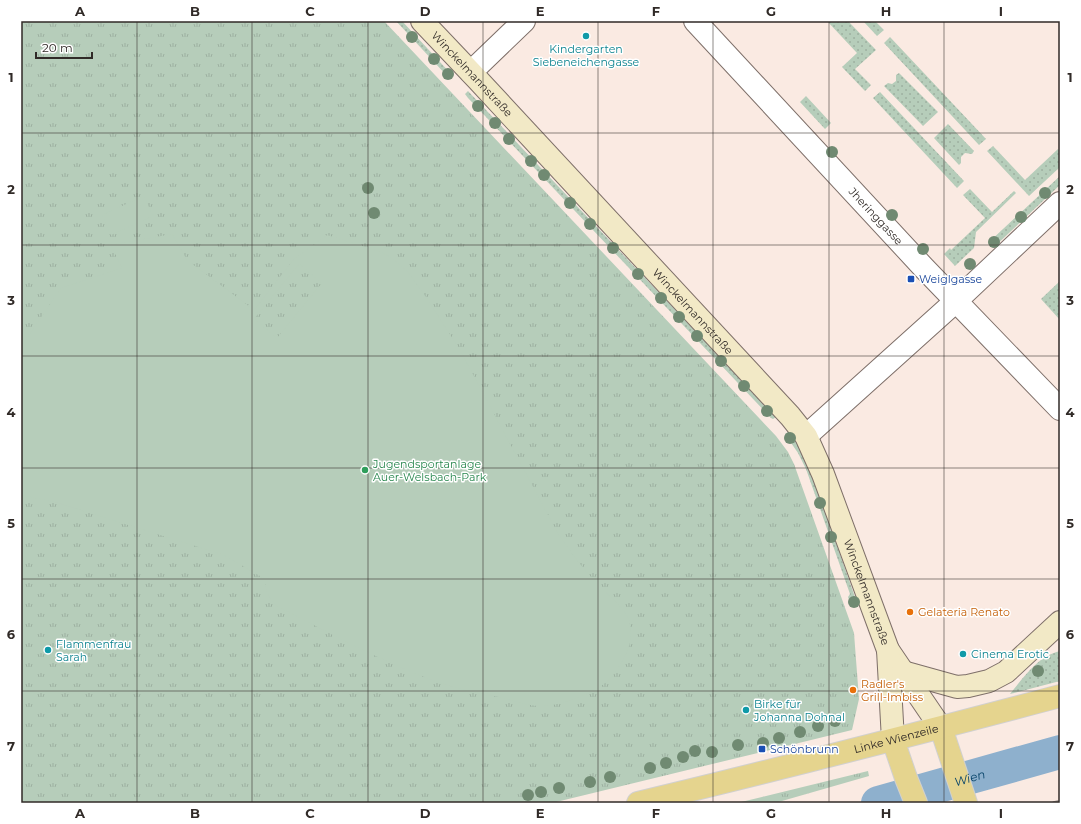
<svg xmlns="http://www.w3.org/2000/svg" width="1081" height="824" font-family="Montserrat,sans-serif">
	<defs>
		<pattern id="grass-dots" width="8" height="8" patternUnits="userSpaceOnUse"><rect width="8" height="8" fill="#b6cdba"/><path d="M2 2h.1M6 6h.1" fill="none" stroke="#9db0a0" stroke-width="1.8" stroke-linecap="round"/></pattern>
		<pattern id="park-tufts" width="24" height="20" patternUnits="userSpaceOnUse"><rect width="24" height="20" fill="#b6cdba"/><path d="M3 7l-1-3M5 7V3M7 7l1-3M15 17l-1-3M17 17v-4M19 17l1-3" fill="none" stroke="#9db0a0"/></pattern>
	</defs>
	<rect width="100%" height="100%" fill="#faeae2"/>
	<path fill="url(#grass-dots)" d="M396,21H402L452,75L449,78L448,77Z
		M827,21H848L876,50L855,69L871,85L865,91L842,67L857,53Z
		M863,21H875L884,30L877,36Z
		M890,37L986,139L979,145L884,43Z
		M899,73L938,112L923,126L884,86L888,83L892,84L896,81V75Z
		M468,91L756,395L776,417L773,419L771,418L468,98L465,94Z
		M880,92L964,181L957,188L873,98Z
		M806,96L831,123L825,129L800,102Z
		M948,124L974,151L972,154L965,153L961,157V163L959,165L934,138Z
		M993,146L1025,180L1058,149L1060,151V167L1029,196L987,151Z
		M1060,176V185L993,248L988,243Z
		M970,189L992,212L1014,191L1016,193L976,232L974,248L955,266L944,254L950,248L951,250L985,218L963,195Z
		M1060,281V320L1041,299Z
		M788,432L799,446L811,471L856,600L857,606L852,607L851,606L848,597L850,594L806,469L798,453L785,434Z
		M1060,651V681L1010,694C1024,677 1038,656 1060,651Z"/>
	<path fill="url(#park-tufts)" d="M21,21H384L776,436L788,452L794,464L854,633L859,699L852,730L552,803H21Z
		M868,771L869,776L775,803H737Z"/>
	<path fill="#b6cdba" fill-rule="evenodd" d="M144,196L153,216L111,235L102,215Z
		M172,234L187,260L254,310L294,259L327,235L381,252L392,258L408,272L428,300L461,352L555,528C567,548 581,566 597,584C606,594 624,606 629,620C635,642 626,657 613,675C600,693 559,707 537,706C525,705 511,700 499,697C476,693 453,688 432,680C379,660 329,633 279,607C268,598 266,593 265,579L224,555L55,502L21,495V347L61,288L122,268L111,245ZM299,264L322,283L277,338L254,319Z"/>
	<g fill="none" stroke-linecap="round" stroke-linejoin="round">
		<path stroke="#8eb0cd" stroke-width="34" id="s1" d="M878,803L1060,752"/>
		<g stroke="#7e6f69" stroke-width="24">
			<g id="street">
				<path id="s2" d="M695,21L924,268L1060,409"/>
				<path d="M471,72L524,21"/>
				<path d="M806,436L956,301L1060,203"/>
			</g>
		</g>
		<g stroke="#7e6f69" stroke-width="24">
			<g id="secondary">
				<path id="s3" d="M422,21L478,80L790,416L806,436L823,474L888,650L941,728"/>
				<path d="M888,650L893,740"/>
				<path d="M903,672L957,687L968,686L989,681L1006,672L1060,622"/>
			</g>
		</g>
		<g stroke="#d1d0cf" stroke-width="24">
			<g id="primary">
				<path d="M941,728L966,803"/>
				<path d="M893,740L906,778L916,803"/>
				<path id="s4" d="M638,803C779,769 920,733 1060,696"/>
			</g>
		</g>
		<use href="#street" stroke="#fff" stroke-width="22"/>
		<use href="#secondary" stroke="#f2e9c6" stroke-width="22"/>
		<use href="#primary" stroke="#e5d48e" stroke-width="22"/>
		<path stroke="#9e928d" stroke-width="3" stroke-dasharray="6 3" stroke-linecap="butt" d="M1053,803L1060,801"/>
	</g>
	<g fill="#708a72">
		<circle cx="412" cy="37" r="6"/>
		<circle cx="434" cy="59" r="6"/>
		<circle cx="448" cy="74" r="6"/>
		<circle cx="478" cy="106" r="6"/>
		<circle cx="495" cy="123" r="6"/>
		<circle cx="509" cy="139" r="6"/>
		<circle cx="832" cy="152" r="6"/>
		<circle cx="531" cy="161" r="6"/>
		<circle cx="544" cy="175" r="6"/>
		<circle cx="368" cy="188" r="6"/>
		<circle cx="1045" cy="193" r="6"/>
		<circle cx="570" cy="203" r="6"/>
		<circle cx="374" cy="213" r="6"/>
		<circle cx="892" cy="215" r="6"/>
		<circle cx="1021" cy="217" r="6"/>
		<circle cx="590" cy="224" r="6"/>
		<circle cx="994" cy="242" r="6"/>
		<circle cx="613" cy="248" r="6"/>
		<circle cx="923" cy="249" r="6"/>
		<circle cx="970" cy="264" r="6"/>
		<circle cx="638" cy="274" r="6"/>
		<circle cx="661" cy="298" r="6"/>
		<circle cx="679" cy="317" r="6"/>
		<circle cx="697" cy="336" r="6"/>
		<circle cx="721" cy="361" r="6"/>
		<circle cx="744" cy="386" r="6"/>
		<circle cx="767" cy="411" r="6"/>
		<circle cx="790" cy="438" r="6"/>
		<circle cx="820" cy="503" r="6"/>
		<circle cx="831" cy="537" r="6"/>
		<circle cx="854" cy="602" r="6"/>
		<circle cx="1038" cy="671" r="6"/>
		<circle cx="835" cy="721" r="6"/>
		<circle cx="818" cy="726" r="6"/>
		<circle cx="800" cy="732" r="6"/>
		<circle cx="779" cy="738" r="6"/>
		<circle cx="763" cy="743" r="6"/>
		<circle cx="738" cy="745" r="6"/>
		<circle cx="695" cy="751" r="6"/>
		<circle cx="712" cy="752" r="6"/>
		<circle cx="683" cy="757" r="6"/>
		<circle cx="666" cy="763" r="6"/>
		<circle cx="650" cy="768" r="6"/>
		<circle cx="610" cy="777" r="6"/>
		<circle cx="590" cy="782" r="6"/>
		<circle cx="559" cy="788" r="6"/>
		<circle cx="541" cy="792" r="6"/>
		<circle cx="528" cy="795" r="6"/>
	</g>
	<path fill="none" stroke="#302a27" stroke-width="1" stroke-opacity="0.55" d="M137,21V803M252,21V803M368,21V803M483,21V803M598,21V803M713,21V803M829,21V803M944,21V803M21,133H1060M21,245H1060M21,356H1060M21,468H1060M21,579H1060M21,691H1060"/>
	<g fill="#0f9aa8" stroke="#fff" stroke-width="1.5">
		<circle cx="586" cy="36" r="4"/>
		<circle cx="48" cy="650" r="4"/>
		<circle cx="963" cy="654" r="4"/>
		<circle cx="746" cy="710" r="4"/>
	</g>
	<g fill="#1a4fb4" stroke="#fff" stroke-width="1.5">
		<rect x="907" y="275" width="8" height="8" rx="2"/>
		<rect x="758" y="745" width="8" height="8" rx="2"/>
	</g>
	<circle fill="#2e9e5b" stroke="#fff" stroke-width="1.5" cx="365" cy="470" r="4"/>
	<g fill="#e8710a" stroke="#fff" stroke-width="1.5">
		<circle cx="910" cy="612" r="4"/>
		<circle cx="853" cy="690" r="4"/>
	</g>
	<g text-anchor="middle" dominant-baseline="central" stroke-width="3" stroke-linejoin="round" paint-order="stroke">
		<g font-size="11" fill="#0d838f" stroke="#fff" text-anchor="start">
			<text x="586" y="49" text-anchor="middle">Kindergarten<tspan x="586" dy="13">Siebeneichengasse</tspan></text>
			<text x="56" y="644">Flammenfrau<tspan x="56" dy="13">Sarah</tspan></text>
			<text x="971" y="654">Cinema Erotic</text>
			<text x="754" y="704">Birke für<tspan x="754" dy="13">Johanna Dohnal</tspan></text>
		</g>
		<g font-size="11" fill="#302a27" stroke="#fff">
			<text stroke="none"><textPath href="#s3" startOffset="73">Winckelmannstraße</textPath></text>
			<text stroke="none"><textPath href="#s2" startOffset="266">Jheringgasse</textPath></text>
			<text stroke="none"><textPath href="#s3" startOffset="397">Winckelmannstraße</textPath></text>
			<text stroke="none"><textPath href="#s3" startOffset="733">Winckelmannstraße</textPath></text>
			<text stroke="none"><textPath href="#s4" startOffset="266">Linke Wienzeile</textPath></text>
		</g>
		<g font-size="11" fill="#164399" stroke="#fff" text-anchor="start">
			<text x="919" y="279">Weiglgasse</text>
			<text x="770" y="749">Schönbrunn</text>
		</g>
		<g font-size="11" fill="#27864d" stroke="#fff" text-anchor="start">
			<text x="373" y="464">Jugendsportanlage<tspan x="373" dy="13">Auer-Welsbach-Park</tspan></text>
		</g>
		<g font-size="11" fill="#c56008" stroke="#fff" text-anchor="start">
			<text x="918" y="612">Gelateria Renato</text>
			<text x="861" y="684">Radler's<tspan x="861" dy="13">Grill-Imbiss</tspan></text>
		</g>
		<g font-size="12" font-style="italic" fill="#054268" stroke="#fff">
			<text stroke="none"><textPath href="#s1" startOffset="95">Wien</textPath></text>
		</g>
	</g>
	<rect width="1081" height="824" fill="none" stroke="#ffffff" stroke-width="44"/>
	<path d="M36 52v6h56v-6" fill="none" stroke="#302a27" stroke-width="2"/>
	<text x="42" y="52" font-size="12" fill="#302a27" stroke="#ffffff" stroke-width="3" paint-order="stroke">20 m</text>
	<rect x="22" y="22" width="1037" height="780" fill="none" stroke="#302a27" stroke-width="1.5"/>
	<g font-size="13" text-anchor="middle" font-weight="bold" fill="#302a27">
		<text x="80" y="16">A</text>
		<text x="195" y="16">B</text>
		<text x="310" y="16">C</text>
		<text x="425" y="16">D</text>
		<text x="540" y="16">E</text>
		<text x="656" y="16">F</text>
		<text x="771" y="16">G</text>
		<text x="886" y="16">H</text>
		<text x="1001" y="16">I</text>
		<text x="11" y="82">1</text>
		<text x="1070" y="82">1</text>
		<text x="11" y="194">2</text>
		<text x="1070" y="194">2</text>
		<text x="11" y="305">3</text>
		<text x="1070" y="305">3</text>
		<text x="11" y="417">4</text>
		<text x="1070" y="417">4</text>
		<text x="11" y="528">5</text>
		<text x="1070" y="528">5</text>
		<text x="11" y="639">6</text>
		<text x="1070" y="639">6</text>
		<text x="11" y="751">7</text>
		<text x="1070" y="751">7</text>
		<text x="80" y="818">A</text>
		<text x="195" y="818">B</text>
		<text x="310" y="818">C</text>
		<text x="425" y="818">D</text>
		<text x="540" y="818">E</text>
		<text x="656" y="818">F</text>
		<text x="771" y="818">G</text>
		<text x="886" y="818">H</text>
		<text x="1001" y="818">I</text>
	</g>
</svg>
